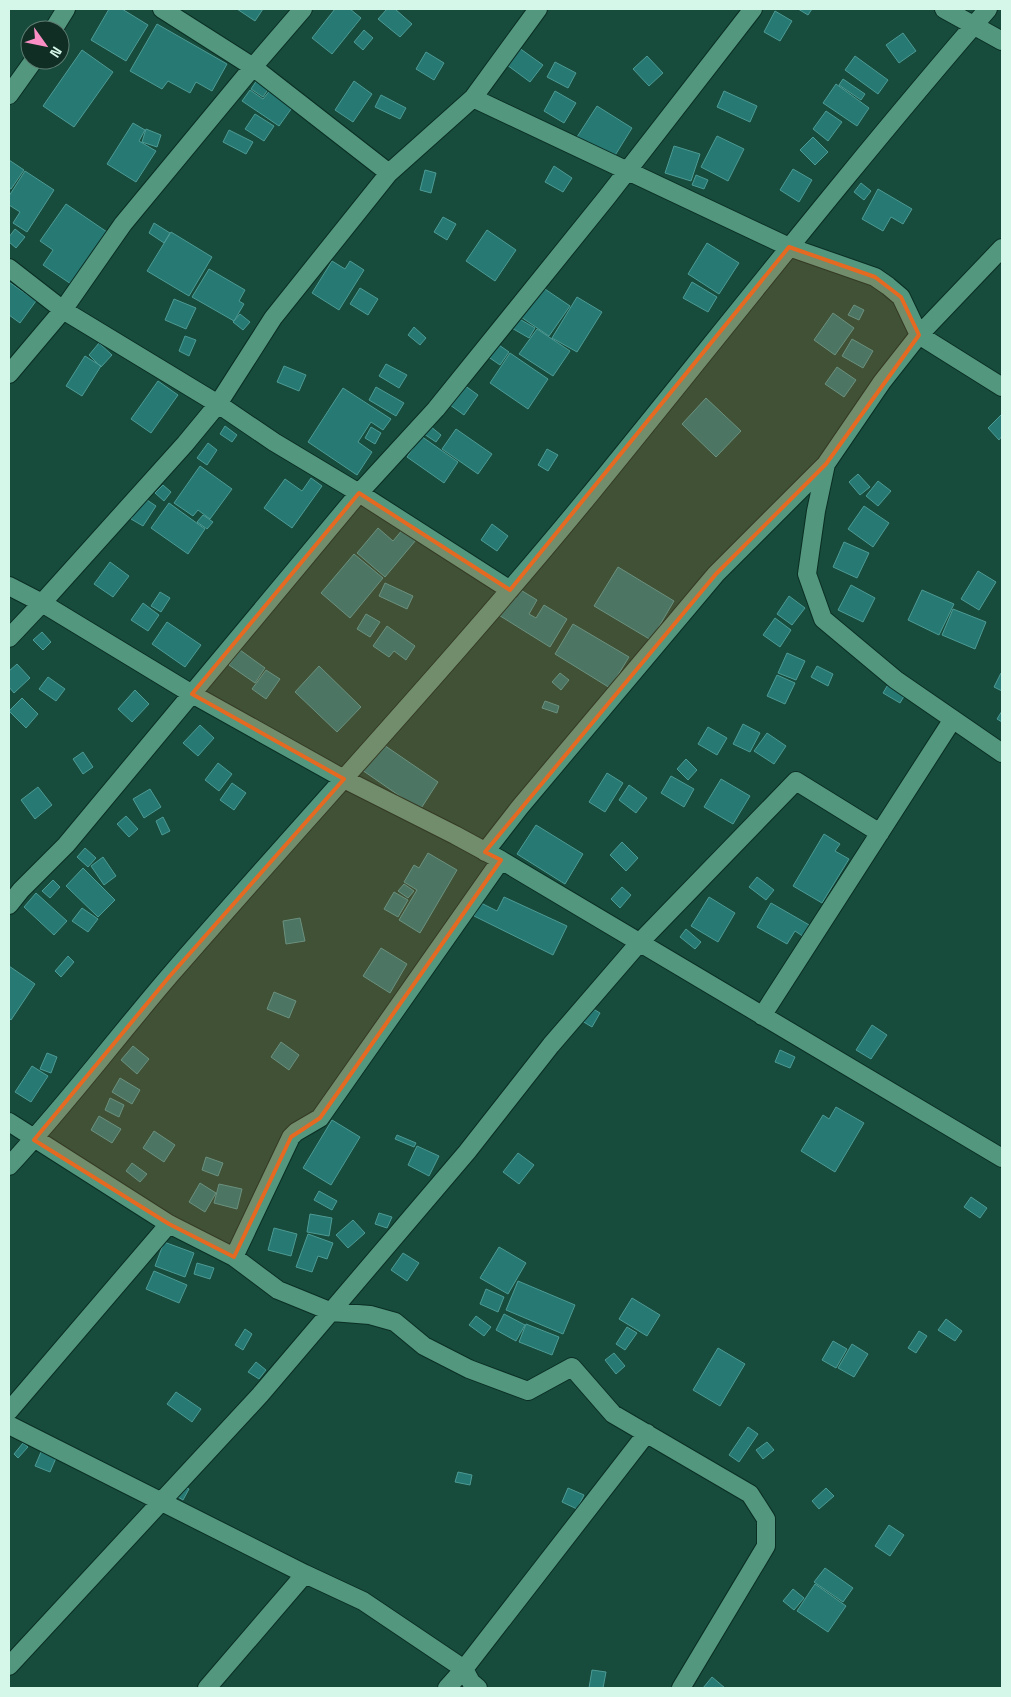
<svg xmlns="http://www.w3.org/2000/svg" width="1011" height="1697" font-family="'Space Grotesk',sans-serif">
	<rect width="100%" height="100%" fill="#174b3b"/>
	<path fill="#277974" stroke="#4d9b95" d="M109,9H122L148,25L126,61L91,40Z
		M237,9H263L255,21Z
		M335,9H350L361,18L332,54L312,38Z
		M387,9H395L412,24L400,37L378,19Z
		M798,9H812L808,15Z
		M775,11L792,21L780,41L764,32Z
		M157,24L227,64L212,91L196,82L190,93L168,81L162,89L130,71Z
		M364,30L373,38L363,50L354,42Z
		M903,33L916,51L899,63L886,45Z
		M515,45L543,65L530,82L503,62Z
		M82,50L113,72L74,127L43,106Z
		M426,52L444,63L434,80L416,69Z
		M647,56L663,73L649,86L633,69Z
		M855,56L888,80L878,94L845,70Z
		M555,62L576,73L568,88L547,77Z
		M843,79L865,94L861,100L839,85Z
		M257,80L269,88L263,97L251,89Z
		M354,81L372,94L353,122L335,110Z
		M836,84L869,108L857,126L823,103Z
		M271,89L294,105L279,126L242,101L250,90L263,99Z
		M555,91L576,103L564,123L544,111Z
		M724,91L757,106L750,122L717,107Z
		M381,95L406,108L400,119L375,107Z
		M597,106L632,128L614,157L592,144L591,146L577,137Z
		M826,111L842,122L828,141L813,129Z
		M255,114L274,126L264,141L245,129Z
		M133,123L145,130L139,141L156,151L136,182L107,164Z
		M146,129L161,135L157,147L142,142Z
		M229,130L253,142L246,154L223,142Z
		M717,136L744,149L728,181L701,167Z
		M813,137L828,152L815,165L800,150Z
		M674,146L700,154L691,181L665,173Z
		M9,160L24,170L11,189L9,188Z
		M554,166L572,178L563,192L545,182Z
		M793,169L812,180L799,202L780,190Z
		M425,170L436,173L431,193L420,190Z
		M25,171L54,190L27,232L13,223L20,212L9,205V196Z
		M696,175L708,180L704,189L692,185Z
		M861,183L871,191L864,200L854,192Z
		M878,189L912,209L903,224L891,217L883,231L862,219Z
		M66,204L107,232L71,284L43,265L53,250L40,241Z
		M443,217L456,224L447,240L434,232Z
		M154,223L170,233L164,243L149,233Z
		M15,229L25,237L16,248L9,242V237Z
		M487,230L516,250L495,281L466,261Z
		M171,232L212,257L189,296L147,271Z
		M707,243L739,263L719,294L688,274Z
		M332,261L345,269L350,261L364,270L339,310L312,293Z
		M209,269L245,290L239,301L244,304L234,321L192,297Z
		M9,282L36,301L20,323L9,315Z
		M692,282L717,297L708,312L683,298Z
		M539,285L570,306L549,336L518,315Z
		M360,288L378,299L368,315L350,304Z
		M577,297L602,312L577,352L552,338Z
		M174,299L196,308L186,329L165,320Z
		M854,305L864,310L859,320L848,315Z
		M833,313L854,328L835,355L814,340Z
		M240,314L250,322L243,330L233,322Z
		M516,317L535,328L529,338L510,327Z
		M414,327L426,338L420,345L408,335Z
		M537,329L570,351L553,376L519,354Z
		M185,336L196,340L189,356L179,351Z
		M852,339L873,351L863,368L842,356Z
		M99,343L112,355L101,367L89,355Z
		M496,343L509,352L500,365L487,356Z
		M510,353L548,379L528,409L490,383Z
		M85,356L101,366L82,396L66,386Z
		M386,364L407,375L399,388L379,376Z
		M284,366L306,375L299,391L277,382Z
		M837,367L856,380L844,397L825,384Z
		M158,381L178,395L151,433L131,419Z
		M464,385L478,395L464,415L450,405Z
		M376,387L404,403L396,416L369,400Z
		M343,388L391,419L383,430L371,422L358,442L372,452L357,475L308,442Z
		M706,398L741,431L716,457L682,424Z
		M1002,414V436L999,440L988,428Z
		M225,426L237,435L232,442L220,434Z
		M430,426L441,435L436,442L424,434Z
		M371,427L381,433L375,444L365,438Z
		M456,429L492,454L478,474L442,449Z
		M421,436L458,462L444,483L407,457Z
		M208,443L217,450L207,465L197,458Z
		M547,449L558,455L548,471L538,465Z
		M200,466L232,489L210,519L198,510L193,516L174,503Z
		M858,474L870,487L860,495L849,482Z
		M311,478L322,486L292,528L264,508L285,479L302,491Z
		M878,481L891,491L878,506L866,496Z
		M163,485L171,492L164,501L155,493Z
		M144,498L156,506L143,526L131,519Z
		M169,503L205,529L188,554L151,528Z
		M864,506L889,523L873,547L848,529Z
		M203,515L213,522L207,529L197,522Z
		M492,524L508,536L497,551L481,540Z
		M378,528L393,541L403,529L416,540L385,577L357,553Z
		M844,542L869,553L857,578L833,567Z
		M354,554L383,578L350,618L321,593Z
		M110,562L129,576L113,597L94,584Z
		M618,567L674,601L651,640L594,606Z
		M978,571L996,582L979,610L961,599Z
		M385,583L413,596L407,609L379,596Z
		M851,585L875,598L863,622L838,610Z
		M514,586L537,600L529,614L536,618L544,605L567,619L550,647L497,614Z
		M922,590L954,604L939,635L908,620Z
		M160,592L170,598L161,612L151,606Z
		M789,596L805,608L792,625L777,614Z
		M143,603L159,615L148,631L131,620Z
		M953,609L986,622L975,649L942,635Z
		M366,614L380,622L370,637L357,629Z
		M775,618L791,630L780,647L763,635Z
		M167,622L201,645L185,667L152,644Z
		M573,624L629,657L610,688L555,654Z
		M387,626L415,646L406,660L394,651L389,657L373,646Z
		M42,632L51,642L43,650L33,640Z
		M240,650L265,668L255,683L229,665Z
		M787,653L805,661L796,680L778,673Z
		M17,664L30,678L14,693L9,687V671Z
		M319,666L361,707L337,732L295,692Z
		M817,666L833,674L828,686L811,677Z
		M266,670L280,679L266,699L252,689Z
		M560,673L569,680L561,690L552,682Z
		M895,673L912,683L900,703L883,693Z
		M1001,673L1002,674V691L994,687Z
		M777,675L795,683L785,704L767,696Z
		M48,677L65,689L56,701L39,689Z
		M135,690L149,704L132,722L118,709Z
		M22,698L38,714L26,728L9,711Z
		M545,701L559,706L557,713L542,708Z
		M1002,711V722L997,719Z
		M743,724L760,733L750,752L733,744Z
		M200,725L214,738L198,756L183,743Z
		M708,727L727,738L717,755L698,744Z
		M767,733L786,746L774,764L754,751Z
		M381,743L438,782L420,810L362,770Z
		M83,752L93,767L83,774L73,759Z
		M686,759L697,770L688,780L677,769Z
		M218,763L232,774L219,791L205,780Z
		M607,773L623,783L605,812L589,802Z
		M671,776L694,789L684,807L661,793Z
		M721,779L750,796L733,824L704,807Z
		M232,783L246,793L234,810L220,800Z
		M629,785L647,798L636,813L619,800Z
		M38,787L52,805L35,819L21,800Z
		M150,789L161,807L144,818L133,799Z
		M126,816L138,829L129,837L117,824Z
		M163,817L170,831L162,835L156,821Z
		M536,825L583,854L565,884L517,854Z
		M824,834L840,844L835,851L849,859L822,903L793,886Z
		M622,842L638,858L626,871L610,855Z
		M85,848L96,858L88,867L77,857Z
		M428,853L457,870L420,933L399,920L417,890L404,882L414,865L419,868Z
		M103,857L116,876L104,885L91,866Z
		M83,868L115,900L98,917L66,886Z
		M757,877L774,890L766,900L749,887Z
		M53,880L60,887L50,898L42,891Z
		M404,884L414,891L408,898L398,891Z
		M622,887L631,895L620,908L611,899Z
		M394,892L408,900L398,917L384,909Z
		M36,893L67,921L54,935L24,907Z
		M504,897L567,926L553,955L474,916L481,903L497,911Z
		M709,897L735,913L718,942L691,926Z
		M771,903L811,926L804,937L795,931L787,944L757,927Z
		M82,908L98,919L88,932L72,921Z
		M300,918L305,941L286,944L283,921Z
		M686,929L701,942L695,949L680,937Z
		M381,948L407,964L390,993L363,976Z
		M68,956L74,962L61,977L55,971Z
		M9,966L35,984L11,1020L9,1018Z
		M274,992L296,1001L289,1018L267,1009Z
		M590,1007L600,1013L592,1027L582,1021Z
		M872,1025L887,1035L871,1059L856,1050Z
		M281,1042L299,1055L289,1070L271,1057Z
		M133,1046L149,1059L137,1074L121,1060Z
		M780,1050L795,1057L790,1068L775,1062Z
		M47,1053L57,1057L51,1073L40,1069Z
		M32,1066L48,1076L31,1102L15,1092Z
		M120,1078L140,1090L132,1104L112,1092Z
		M110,1098L124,1105L119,1117L105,1110Z
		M836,1107L864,1123L835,1172L801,1151L823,1115L829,1119Z
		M99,1116L121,1129L112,1143L91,1130Z
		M332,1120L360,1137L331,1185L303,1168Z
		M154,1131L175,1145L164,1162L143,1148Z
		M397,1135L416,1143L414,1147L395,1139Z
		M417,1146L439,1156L429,1176L408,1165Z
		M518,1153L534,1165L519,1184L503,1172Z
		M206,1157L223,1163L218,1176L202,1170Z
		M132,1163L147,1174L140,1182L126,1171Z
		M200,1183L216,1193L205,1212L189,1202Z
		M219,1184L242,1189L237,1209L214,1203Z
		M319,1191L337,1201L332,1210L314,1200Z
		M971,1197L987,1208L980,1218L964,1207Z
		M379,1213L392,1217L387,1228L375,1224Z
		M310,1214L332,1218L329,1236L307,1232Z
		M353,1220L365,1233L348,1248L336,1235Z
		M274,1228L297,1234L291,1256L268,1250Z
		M308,1234L333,1243L327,1259L318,1256L312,1272L296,1267Z
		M164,1242L194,1253L185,1277L155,1266Z
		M499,1247L526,1263L508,1294L480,1278Z
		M403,1253L419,1263L407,1281L391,1270Z
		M197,1263L214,1268L210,1279L194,1274Z
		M154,1271L187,1285L179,1303L146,1289Z
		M518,1281L575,1305L563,1334L506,1310Z
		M486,1289L504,1297L498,1312L480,1304Z
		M632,1298L660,1315L647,1336L619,1319Z
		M504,1314L525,1325L516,1341L496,1330Z
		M476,1316L491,1327L484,1336L469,1325Z
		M946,1319L962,1331L955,1341L938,1330Z
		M526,1324L559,1337L552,1355L519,1342Z
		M627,1327L637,1333L625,1350L616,1344Z
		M245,1329L252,1334L243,1350L235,1345Z
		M919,1331L927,1336L916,1353L908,1348Z
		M833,1341L847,1349L836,1368L822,1360Z
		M852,1344L868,1354L854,1377L838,1368Z
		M718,1348L745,1364L720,1406L693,1390Z
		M614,1353L625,1366L616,1374L605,1360Z
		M256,1362L266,1370L259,1379L248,1372Z
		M176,1392L201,1409L192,1422L167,1404Z
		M748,1427L758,1434L739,1462L729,1455Z
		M767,1442L774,1450L763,1459L756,1450Z
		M23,1443L28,1447L18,1458L14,1454Z
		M41,1452L56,1458L50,1472L35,1466Z
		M458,1472L472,1475L470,1485L455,1482Z
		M175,1482L189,1489L183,1500L169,1492Z
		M568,1488L584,1495L577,1509L562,1502Z
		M826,1488L834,1496L819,1509L812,1501Z
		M889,1525L904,1535L890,1556L875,1546Z
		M825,1568L853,1588L843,1602L814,1582Z
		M815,1584L846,1606L828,1632L797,1611Z
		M793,1589L804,1598L794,1610L783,1601Z
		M592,1670L606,1672L603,1688H589Z
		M712,1677L725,1688H703Z"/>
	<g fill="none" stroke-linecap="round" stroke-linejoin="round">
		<g stroke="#0a2f24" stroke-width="20">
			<path id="street" d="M162,9L253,67L389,173
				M944,9L1002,41
				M53,30L66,9
				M9,95L34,60
				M473,98L789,247L875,277L888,286L901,297L919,335L1002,387
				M9,268L63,310L218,404L274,442L359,493L510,590
				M9,374L63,310L123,224L253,67L303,9
				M826,464L816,511L807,574L823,619L896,680L1002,753
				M9,586L42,603L192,694L344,779L455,835L501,860L1002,1158
				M9,638L42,603L185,444L218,404L273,318L389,173L473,98L538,9
				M485,852L520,807L716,574L826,464L882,382L919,335L1002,248
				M9,905L21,890L66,845L359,493L436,409L607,197L753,9
				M762,1016L953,719
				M9,1122L169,1224L234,1257L278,1290L332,1312L370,1315L395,1322L424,1346L469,1369L528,1391L572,1367L613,1414L750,1494L766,1519V1546L681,1688
				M9,1166C66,1105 116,1038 171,974C309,815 453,661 587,498C720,335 850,168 988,9
				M234,1257L291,1137L296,1132L320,1118L501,860
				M9,1411L169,1224
				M9,1425L305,1574L363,1601L464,1669L471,1682L478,1688
				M9,1666L260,1395L467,1152L551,1045L639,943L796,781L880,833
				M207,1688L305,1574
				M447,1688L464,1669L647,1433"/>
		</g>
		<use href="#street" stroke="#54977f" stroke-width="18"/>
	</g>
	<path fill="#e66922" fill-opacity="0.2" stroke="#e66922" stroke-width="4" stroke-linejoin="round" d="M789,247L875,277L901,297L919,335L826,464L716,574L485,852L501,860L320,1118L291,1137L234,1257L169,1224L34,1140L169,977L344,779L192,694L359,493L510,590Z"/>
	<rect width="1011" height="1697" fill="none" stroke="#d5f7e9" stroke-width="20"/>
	<g transform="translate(45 45) rotate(123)"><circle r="24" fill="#112e24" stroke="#5f7e73"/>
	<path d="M0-4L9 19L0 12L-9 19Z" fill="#fb8fc5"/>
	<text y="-8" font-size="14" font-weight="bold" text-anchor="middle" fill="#d5f7e9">N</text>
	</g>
</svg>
